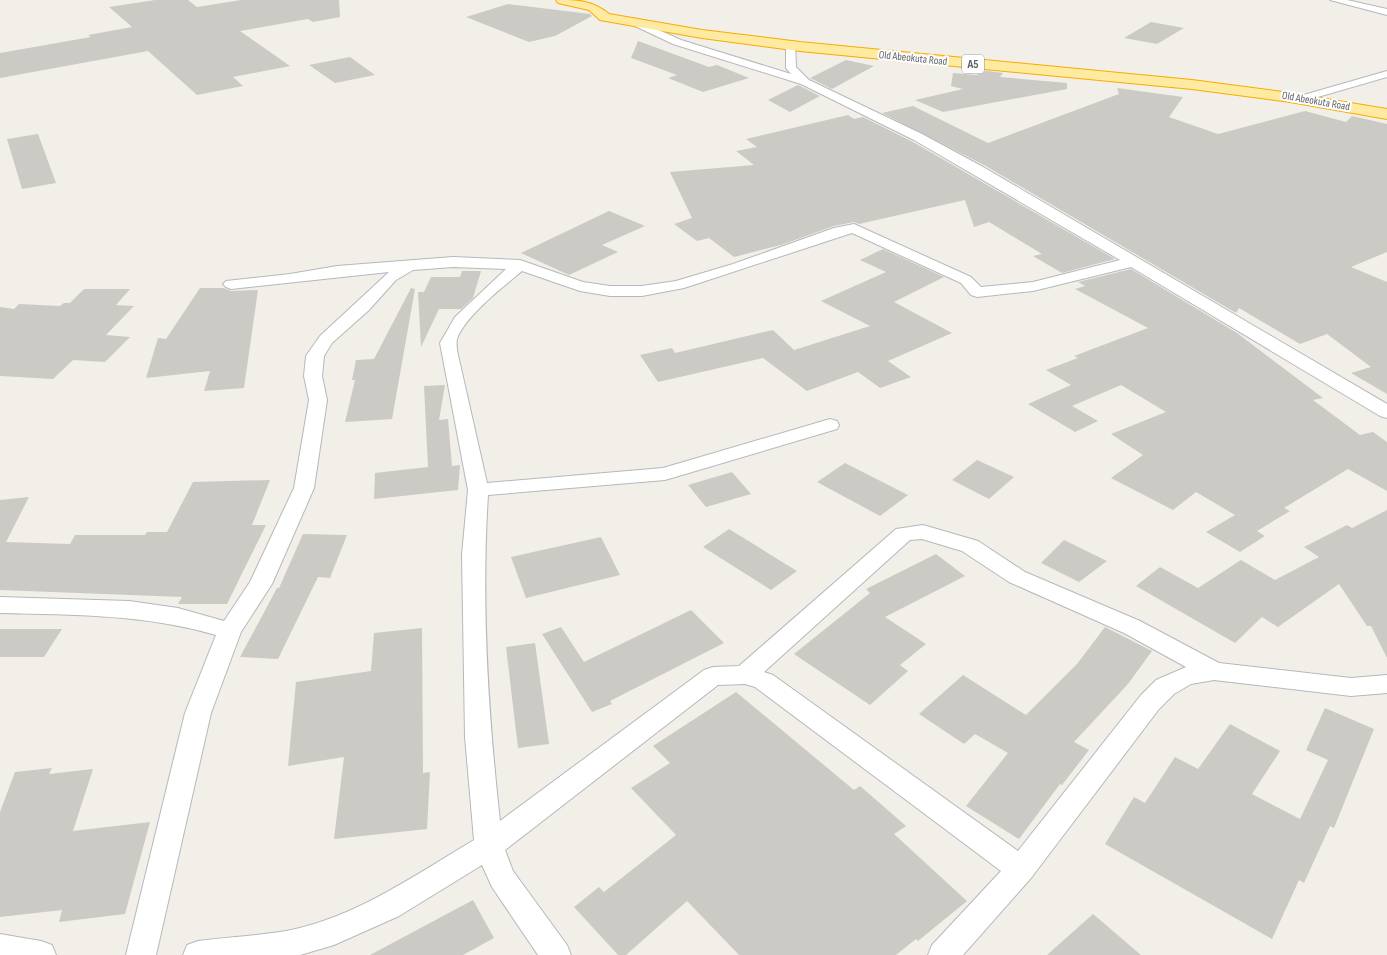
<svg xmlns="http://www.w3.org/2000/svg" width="1387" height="955" font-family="'Sofia Sans Condensed',sans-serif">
	<rect width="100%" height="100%" fill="#f1efe8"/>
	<path fill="#cccac5" d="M155,0H188L197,7L241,0H339L340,17L313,22L308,19L240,31L290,66L233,77L243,86L197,95L148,51L0,78V53L91,37L88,35L132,27L109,7Z
		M508,4L590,14L592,16L555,36L529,42L466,17Z
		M1151,22L1184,28L1157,44L1124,38Z
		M638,41L709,67L717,65L749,78L703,92L668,78L677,75L631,58Z
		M350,57L375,75L335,83L309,65Z
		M846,60L874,66L832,89L810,78Z
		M980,70L1003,73L1000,77L1067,83V89L943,112L915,100L963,89L951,86L953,73L977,75Z
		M798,85L820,96L790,112L768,100Z
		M1117,88L1183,97L1169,117L1218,134L1305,111L1346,122L1352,116L1387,124V252L1351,267L1387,282V394L1351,373L1371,367L1327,334L1300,344L1239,308L1236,313L984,165L882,113L913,106L988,143L1119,94Z
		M848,115L854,119L863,117L913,142L1115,259L1062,273L1033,256L1042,254L989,222L974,227L965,200L859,224L854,222L834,226L781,245L734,257L709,238L697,241L674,224L692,218L670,172L754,165L736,151L757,147L746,139Z
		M38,134L56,183L22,189L7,139Z
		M609,211L645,226L602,245L618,252L569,275L521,253Z
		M883,249L944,277L894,302L952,333L888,361L911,377L880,388L858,372L807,391L763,358L658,382L640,355L672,348L675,353L773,330L794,350L870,326L821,301L886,272L860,260Z
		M1131,269L1237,333L1323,398L1313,400L1360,435L1373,432L1387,442V491L1348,469L1284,508L1290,511L1257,531L1265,536L1240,552L1206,532L1235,515L1196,492L1173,510L1111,478L1143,455L1111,434L1166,412L1121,385L1072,406L1098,421L1075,432L1028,404L1071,385L1046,370L1078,358L1074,356L1148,328L1075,289L1085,286L1078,282Z
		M462,271H481L473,298L461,309H439L421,347L418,292H424L431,277H460Z
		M200,288H224L231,291L258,290L244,388L204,391L210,371L146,378L158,338L166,339Z
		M411,288L415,289L392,419L345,422L355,380H352L356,360L374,359Z
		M84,289H130L116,305L134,306L106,335L130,337L105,362L73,360L53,379L0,376V307L14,309L19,304L60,306L64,303H70Z
		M445,385L439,420L448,419L452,466L460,465L458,490L374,499L375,473L428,467L424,386Z
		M977,460L1014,477L989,499L952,480Z
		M845,463L908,495L880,516L817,482Z
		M732,472L751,494L706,507L688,485Z
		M270,480L252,525H266L227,604H178L182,597L0,590V500L29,497L6,542L70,544L75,535H145L147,532H167L193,482Z
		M1387,510V658L1371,626H1367L1339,584L1278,627L1262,617L1235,643L1136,586L1160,567L1198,588L1241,560L1275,580L1319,557L1304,547L1347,525L1352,528Z
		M729,529L797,571L771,590L703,547Z
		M303,534L347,535L330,578L318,577L278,659L240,657L277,588H279Z
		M601,537L620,575L526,598L511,557Z
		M1064,540L1107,561L1079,582L1041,563Z
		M936,554L965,576L885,617L926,644L900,665L908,671L870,705L794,654L870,593L866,589Z
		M691,610L724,643L610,701L612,704L592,712L542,634L561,627L584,662Z
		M1105,627L1152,651L1128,684L1074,742L1089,750L1062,785L1060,784L1019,839L966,806L1008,753L975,734L964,744L919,714L963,675L1026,715L1077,664Z
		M422,628L423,773L430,772L427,829L334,839L344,757L288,766L296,682L371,671L374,633Z
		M0,629H62L44,657H0Z
		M535,643L549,744L518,748L506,647Z
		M736,692L854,790L860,786L906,826L894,834L967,901L918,941L916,939L896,955H739L687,901L626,955H618L574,907L599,887L604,892L676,835L631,788L670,763L653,746Z
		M1325,708L1374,729L1334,828L1330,826L1304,883L1299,880L1272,939L1105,844L1134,797L1145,803L1175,757L1198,769L1230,724L1280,751L1252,794L1300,819L1328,760L1306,750Z
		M52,768L49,774L93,769L73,831L150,822L125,914L59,922L62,910L0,917V812L15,772Z
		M473,900L494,938L463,955H370Z
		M1093,914L1141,955H1047Z"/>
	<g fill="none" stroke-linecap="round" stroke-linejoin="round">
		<g stroke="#b5b8bc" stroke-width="2">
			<path id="minor" d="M1330,0H1347L1387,9V15Z
				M635,22H641L681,40L791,74L786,68V45L795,43L796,67L809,80L922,134L983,167L1387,404V418L1380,416L1131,267L1033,291L977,297L971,295L961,283L852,233L684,288L642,296H610L580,291L522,271C503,287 465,316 457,339C456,344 457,350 458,355L487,483L663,468L830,419L837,421L839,425L837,429L665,480L488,495C481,604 488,713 500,821L704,670L713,667L739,666L896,529L923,525L978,541L1025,572L1140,621L1219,663L1351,678L1387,675V693L1351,696L1214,680L1191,684L1174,694L1159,709L1031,878L963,955H928L932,945L1001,871L755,687L745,684L718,685L505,850L513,871L567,945L571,955H538L492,887L482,865L399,916L334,945L300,955H183L187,945L198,941C227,937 257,936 286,931C355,918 415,875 474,840L465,737L462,555L468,490L440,343L455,317L506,269L453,267L413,270L396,280L369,310L332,343L324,356L322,376L327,400L314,488L272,584L241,632L211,713L156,955H126L185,713L216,635C142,614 76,615 0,613V597L129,601L178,608L224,621L250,582L294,488L309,400L304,376L306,356L320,336L389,272L231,289L226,287L223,284L226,281L290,274L337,266L453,257L520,260L583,282L610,286H642L676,281L733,264L834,228L854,224L971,277L981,287L1033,282L1120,260L914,140L801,84L673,44L635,26ZM922,539L962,551L1009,582L1124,633L1186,667L1156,680L1141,695L1018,851L773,675L764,672L910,540Z
				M1387,71V77L1304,101L1298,98L1300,96Z
				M0,934L41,941L52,945L56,955H0Z"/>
		</g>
		<g stroke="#f9ab00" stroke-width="2">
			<path id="trunk" d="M556,0C577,0 592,0 609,14L702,30L800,42L1192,80L1290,93L1387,109V119L1290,102L1192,89L800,51L702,38L600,20L589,10L558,3Z"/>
		</g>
		<use href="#minor" fill="#fff" fill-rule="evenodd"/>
		<use href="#trunk" fill="#feeaa1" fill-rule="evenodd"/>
	</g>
	<g text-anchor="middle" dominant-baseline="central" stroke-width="4" stroke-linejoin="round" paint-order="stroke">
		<g font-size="11" fill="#5f6368" stroke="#fff">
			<text transform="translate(913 58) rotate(6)">Old Abeokuta Road</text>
			<text transform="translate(1316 101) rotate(10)">Old Abeokuta Road</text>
		</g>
		<rect fill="#fff" stroke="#8f9295" stroke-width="1" x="962" y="54.5" width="22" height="19" rx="4"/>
		<g font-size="12" font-weight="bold" fill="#5f6368">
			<text x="973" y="64">A5</text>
		</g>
	</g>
</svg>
